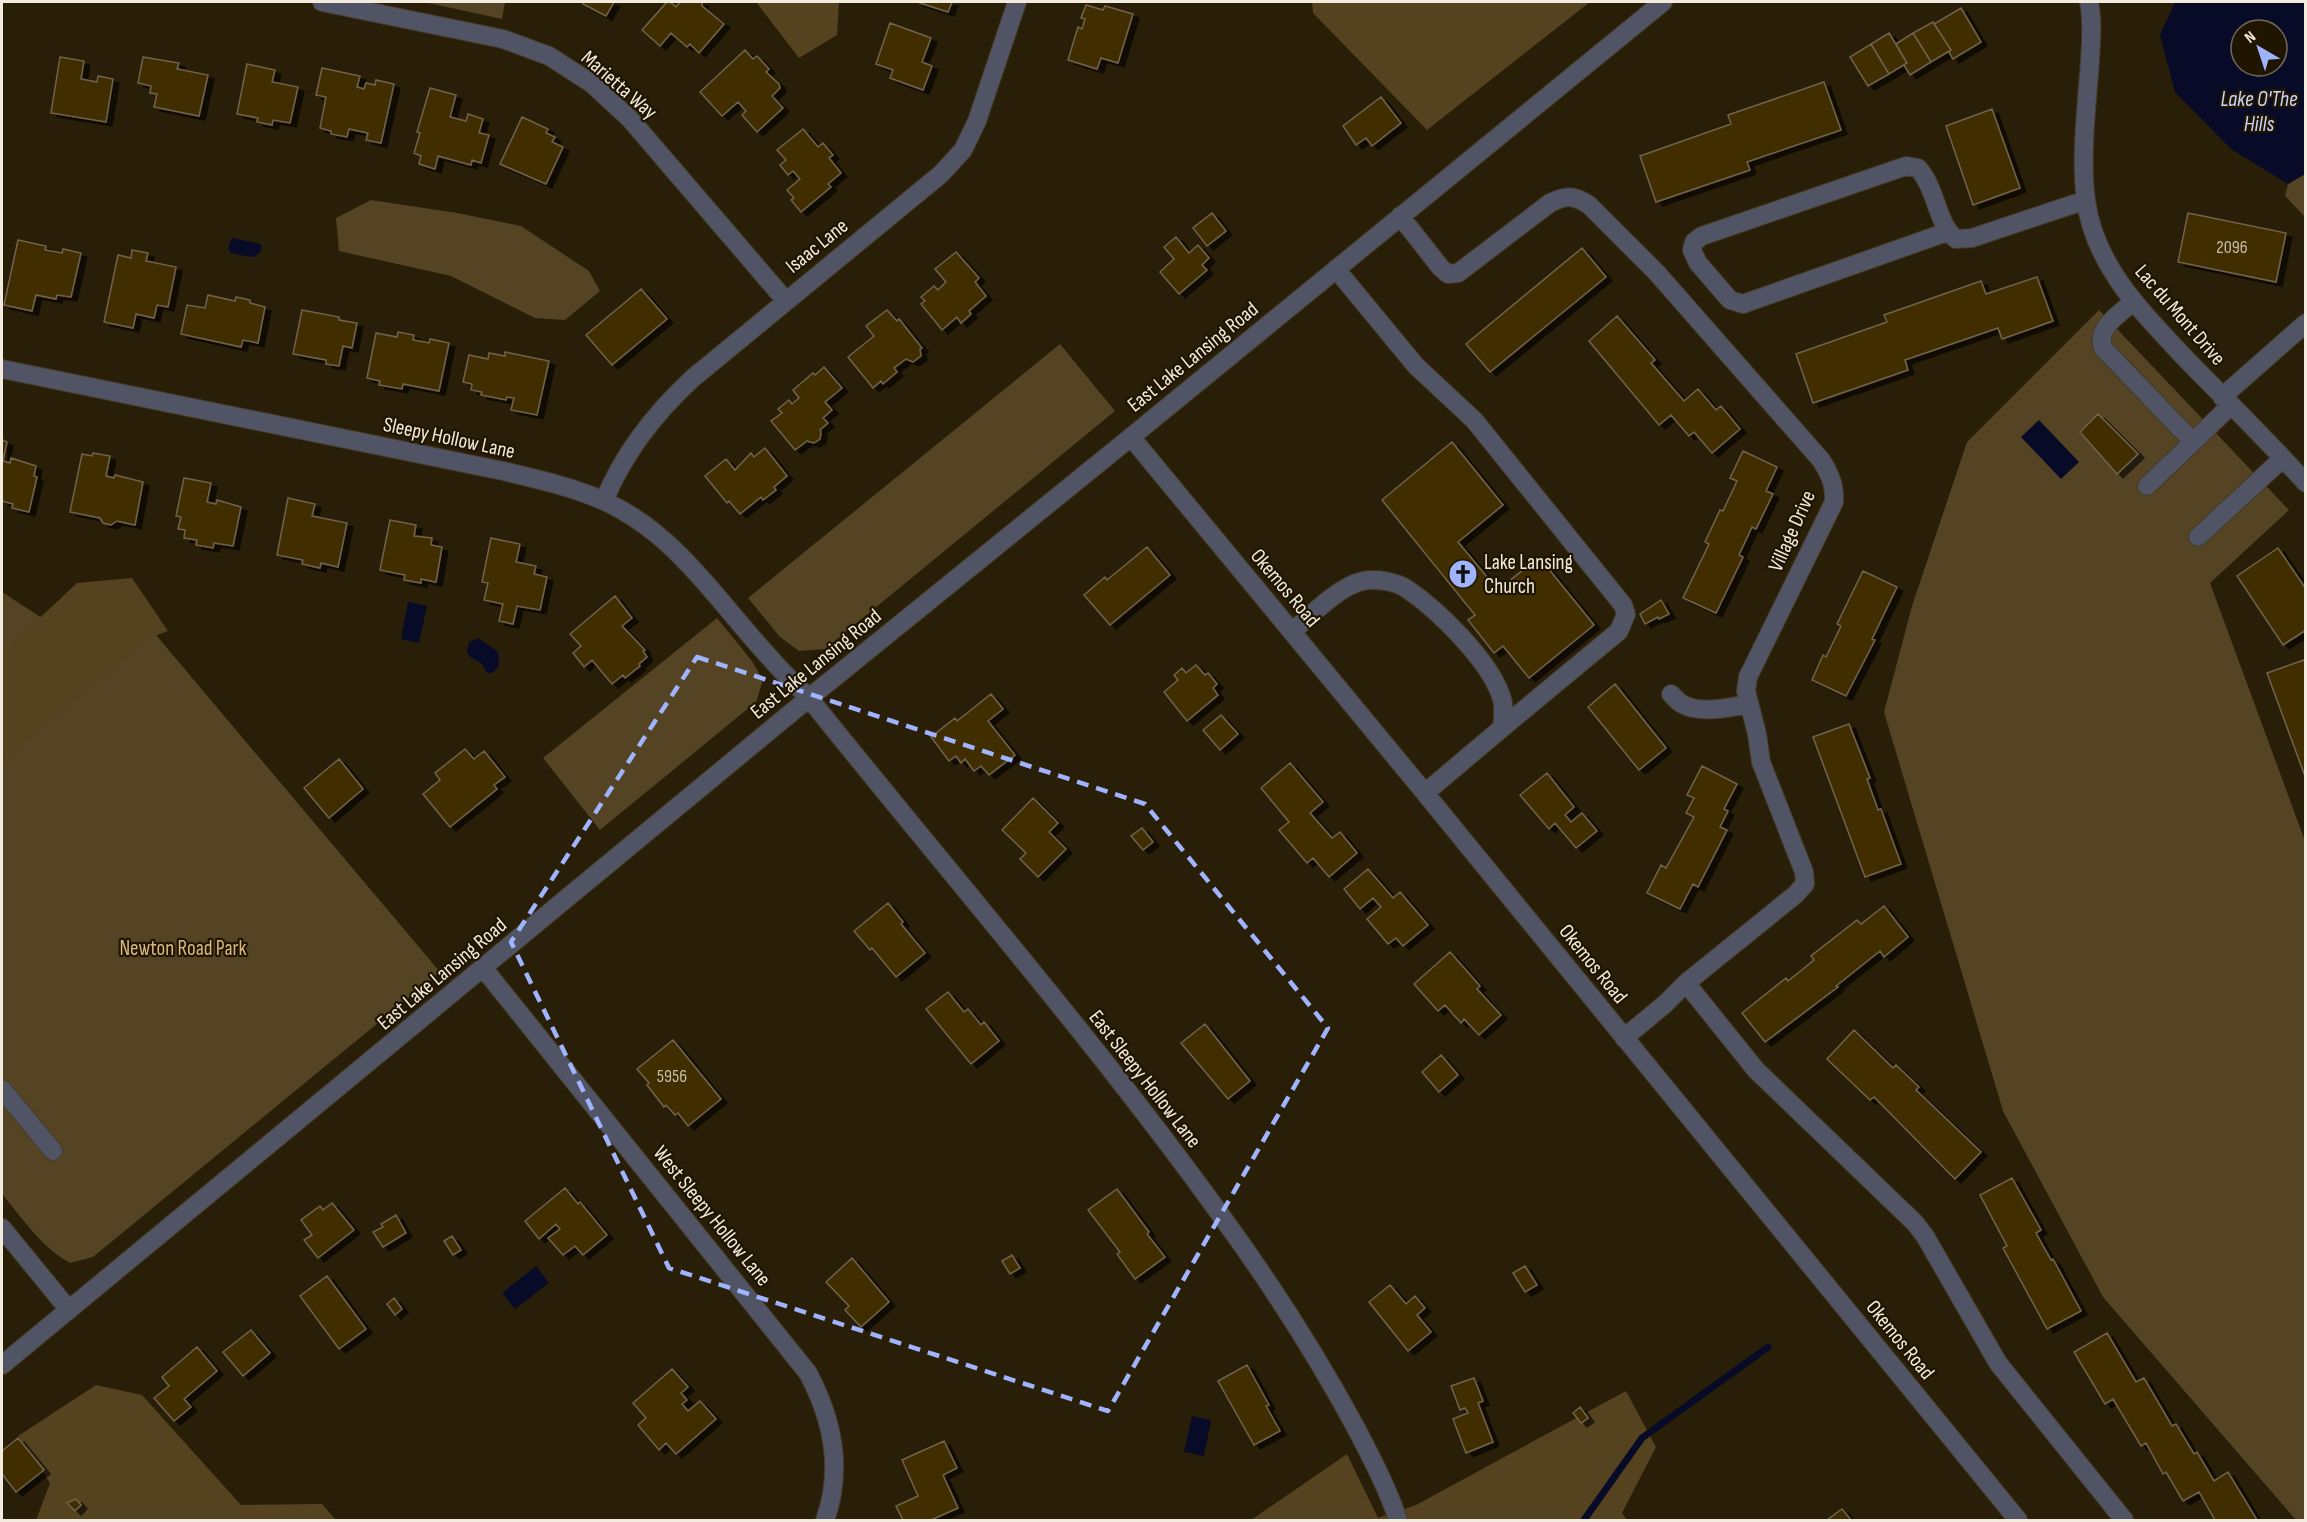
<svg xmlns="http://www.w3.org/2000/svg" width="2307" height="1522" font-family="'Sofia Sans Condensed',sans-serif">
	<defs>
		<filter id="shadow"><feDropShadow dx="6" dy="4" stdDeviation="0" flood-color="#0009"/></filter>
	</defs>
	<rect width="100%" height="100%" fill="#291e08"/>
	<path fill="#554424" d="M424,2H505L502,19Z
		M2305,174V217L2285,196L2288,184Z
		M371,200L457,213L521,226L589,271L600,291L565,320L535,318L451,276L339,251L336,218Z
		M2099,310L2289,510L2210,583L2305,841V1520H2296L2103,1297L2003,1111L1884,712L1912,606L1967,442Z
		M1060,344L1115,411L825,649L799,651L780,637L748,598Z
		M2,592L73,638L124,597L440,972L93,1257L70,1263C41,1247 23,1219 2,1194Z
		M717,618L752,661L763,680L756,702L600,830L543,758Z"/>
	<path fill="#55421e" d="M756,2H839L837,35L799,58Z
		M1312,2H1590L1427,130L1313,13Z
		M132,578L168,631L150,638L2,761V653L77,583Z
		M96,1385L142,1395L241,1505L322,1504L336,1520H36L50,1483L18,1436Z
		M1626,1391L1656,1447L1622,1513L1627,1520H1251L1347,1454L1378,1518L1416,1505Z"/>
	<path fill="#070b27" fill-rule="evenodd" d="M2175,2H2305V174L2288,184L2231,149L2175,92L2160,35ZM2241,30H2277V66H2241Z
		M232,238L261,244V252L254,257C246,256 239,255 231,253L228,248Z
		M2039,420L2079,462L2061,479L2021,437Z
		M408,602L427,606L419,643L401,639Z
		M478,638L498,652L499,666L492,673H487L482,664L470,657L467,652L469,642Z
		M536,1266L549,1283L515,1309L502,1293Z
		M1192,1416L1211,1420L1204,1456L1184,1452Z"/>
	<g fill="none" stroke-linecap="round" stroke-linejoin="round">
		<path stroke="#070b27" stroke-width="7" d="M1584,1520L1642,1438L1768,1347"/>
	</g>
	<path fill="#3f2d06" stroke="#71644c" stroke-width="1.5" filter="url(#shadow)" d="M584,2H614L606,16L583,4Z
		M667,2H670L676,7L680,2H702V6L724,24L699,53L690,44L687,47L671,33L660,46L642,30Z
		M917,2H952L948,12Z
		M1086,5L1103,10L1105,6L1133,14L1118,63L1101,58L1097,69L1068,60L1078,27L1082,29L1085,19L1081,18Z
		M1961,8L1981,42L1953,59L1949,52L1951,50L1934,24Z
		M1933,22L1951,50L1931,62L1913,33Z
		M890,23L931,38L922,62L932,66L923,90L890,78L893,70L876,64Z
		M1889,33L1907,63L1889,74L1871,44Z
		M1913,33L1931,62L1910,75L1904,65L1907,63L1896,44Z
		M1871,44L1889,74L1868,86L1850,57Z
		M745,50L753,59L757,56L769,69L766,72L779,84L780,88L772,96L783,108L757,132L742,115L746,111L738,102L722,116L700,92Z
		M60,57L84,61L81,79L97,82L98,76L113,79L106,122L51,113Z
		M143,57L179,63L177,69L208,75L199,116L154,107L157,94L150,93L151,86L138,83Z
		M247,64L275,70L272,82L298,87L290,123L273,120L272,125L257,122L258,118L237,114Z
		M322,68L360,76L357,87L364,89L366,83L375,85L376,80L394,84L381,143L366,140L368,133L349,129L347,137L331,134V131L320,128L326,97L316,95Z
		M1824,82L1841,130L1747,162L1750,170L1656,202L1640,156L1731,124L1728,115Z
		M430,88L456,95L450,117L466,121L468,114L483,119L479,133L489,135L481,163L472,160L471,165L438,156L435,169L419,164L421,156L414,153L420,133L417,132Z
		M1381,97L1401,123L1372,146L1366,138L1356,145L1343,126Z
		M1992,109L2020,188L1973,205L1946,126Z
		M522,117L548,129L546,133L555,137L552,142L563,147L546,184L500,164Z
		M803,129L818,147L823,143L833,155L829,158L841,173L828,184L831,187L801,212L791,200L794,198L787,190L800,179L793,171L788,175L780,165L786,160L777,150Z
		M1212,213L1226,231L1207,246L1193,228Z
		M2188,213L2286,233L2276,282L2178,262Z
		M1176,237L1189,253L1198,245L1209,258L1202,265L1207,270L1179,294L1160,272L1174,259L1164,247Z
		M18,240L46,246L45,250L62,253L63,249L81,253L71,297L57,295L56,299L36,295L32,311L4,305Z
		M1582,248L1606,277L1490,372L1466,344Z
		M132,250L148,253L146,261L176,267L168,307L157,305L154,318L136,314L133,328L104,322L118,255L131,258Z
		M956,252L979,278L975,282L986,296L969,311L971,314L961,323L957,317L942,330L921,304L925,301L921,297L934,286L938,290L946,282L935,269Z
		M2037,277L2053,321L2002,339L1998,328L1905,360L1908,370L1813,403L1796,354L1887,322L1884,315L1981,281L1986,294Z
		M641,289L667,319L612,365L586,335Z
		M208,295L235,301L236,297L250,300V303L265,307L258,343L243,340L241,347L181,334L187,305L205,308Z
		M302,310L339,317V320L357,323L352,348L343,346L339,366L326,364V360L293,354Z
		M887,310L897,321L899,319L922,348L920,349L921,356L913,362L906,359L894,368L897,372L883,384L881,381L873,388L848,357L874,336L866,326Z
		M1617,316L1655,360L1651,363L1684,401L1698,389L1716,410L1721,406L1740,429L1712,453L1694,432L1689,436L1671,415L1659,425L1589,341Z
		M398,332L414,335L413,340L429,343L430,339L449,343L439,391L403,384L402,389L379,385L380,381L367,378L376,333L397,337Z
		M505,352L549,361L537,415L511,410L514,398L507,397L506,400L481,395L482,392L471,390L472,384L463,382L469,355L488,359L489,353L505,356Z
		M824,367L842,388L825,402L832,410L823,418L828,423L820,430L821,432L820,439L814,443L807,441L795,450L771,421L782,413L778,409L789,400L792,404L799,398L793,390L813,373L815,375Z
		M2098,414L2138,454L2117,474L2080,432Z
		M2,440L7,442L3,461L10,463L11,458L36,466L34,476L37,477L29,512L12,508L13,504L2,501Z
		M1452,442L1503,505L1458,542L1498,590L1539,557L1594,625L1529,678L1503,646L1494,653L1468,620L1475,615L1382,500Z
		M765,448L787,476L774,487L776,490L763,500L761,497L740,514L729,501L727,503L705,476L726,459L735,470L751,453L754,457Z
		M1743,451L1777,467L1766,491L1773,494L1756,529L1752,527L1739,555L1743,557L1716,613L1683,598L1709,544L1705,542L1720,510L1723,511L1737,481L1730,478Z
		M93,453L110,456L106,476L114,478L115,475L143,482L135,525L117,521L111,525L103,523L100,518L70,512L82,454L92,456Z
		M184,478L211,483L207,502L216,504L217,500L241,507L233,546L214,543L213,548L196,545L197,540L184,538L185,530L178,529L181,517L176,516Z
		M288,498L315,504L312,516L347,523L338,567L321,563L320,568L302,564L303,560L277,555Z
		M390,520L416,525L414,536L432,538L431,545L442,547L436,582L421,579V583L404,580L405,575L380,570Z
		M491,538L520,544L516,562L536,566L534,574L547,577L540,610L517,606L513,624L499,621L503,604L484,600L488,583L482,582Z
		M1147,547L1170,575L1110,625L1084,595L1105,577L1107,580Z
		M2278,548L2306,589V630L2283,645L2237,576Z
		M1863,571L1897,587L1872,639L1875,640L1846,696L1812,680L1823,655L1826,657L1841,626L1837,624Z
		M615,596L632,618L622,626L645,650L643,651L647,657L639,664L640,666L625,678L623,675L612,684L592,660L584,667L573,653L581,646L570,634Z
		M1661,600L1669,614L1659,619L1658,617L1645,624L1640,614Z
		M2304,660L2306,665V779L2267,673Z
		M1196,665L1205,675L1208,673L1217,684L1213,688L1218,695L1187,721L1164,692L1178,680L1174,675L1182,668L1186,673Z
		M1615,684L1666,748L1639,770L1588,707Z
		M991,694L1003,709L988,721L1015,755L989,775L981,766L974,771L965,759L961,763L956,756L949,761L931,737L955,718L957,721Z
		M1221,715L1238,734L1220,750L1203,730Z
		M1849,724L1870,778L1867,779L1878,810L1881,809L1901,864L1865,877L1813,737Z
		M465,749L474,759L484,751L505,777L494,785L497,789L450,827L423,794L440,780L435,773Z
		M339,759L363,789L329,818L304,788Z
		M1290,763L1323,802L1310,813L1332,838L1340,832L1357,853L1329,877L1313,858L1307,863L1279,830L1289,822L1261,788Z
		M1702,766L1737,784L1724,809L1728,811L1720,827L1727,830L1698,887L1693,884L1680,909L1647,893L1661,865L1666,868L1694,817L1686,813L1694,798L1687,795Z
		M1547,773L1574,807L1565,815L1571,822L1582,813L1597,831L1576,848L1555,823L1549,829L1520,795Z
		M1033,798L1058,823L1049,832L1066,849L1038,877L1020,859L1026,853L1002,830Z
		M1142,828L1153,842L1143,850L1131,836Z
		M1368,869L1393,898L1400,892L1428,925L1403,946L1396,938L1388,944L1367,919L1381,907L1373,898L1360,909L1344,889Z
		M888,903L903,922L901,924L925,953L896,977L872,948L870,950L854,931Z
		M1884,906L1908,937L1884,957L1880,951L1836,986L1838,987L1765,1042L1742,1013L1786,978L1788,981L1814,960L1811,956L1857,920L1861,924Z
		M1450,952L1480,986L1477,989L1501,1015L1479,1035L1464,1019L1461,1023L1445,1005L1438,1011L1414,984Z
		M948,992L964,1012L968,1009L981,1025L984,1022L999,1041L971,1064L926,1009Z
		M1205,1024L1250,1081L1228,1099L1181,1043Z
		M1854,1030L1893,1068L1896,1065L1919,1087L1916,1090L1981,1152L1955,1179L1874,1097L1870,1100L1827,1059Z
		M673,1040L721,1099L688,1126L678,1113L675,1115L666,1105L664,1107L647,1085L649,1083L637,1069Z
		M1441,1055L1458,1075L1439,1092L1422,1072Z
		M2012,1178L2041,1230L2036,1233L2051,1260L2053,1259L2081,1311L2047,1329L2003,1248L2007,1246L1980,1195Z
		M565,1188L578,1204L580,1202L607,1235L583,1255L575,1246L563,1255L548,1238L560,1229L556,1224L539,1239L525,1221Z
		M1117,1189L1149,1232L1147,1234L1165,1257L1135,1279L1117,1254L1120,1252L1088,1210Z
		M332,1203L354,1230L318,1258L304,1240L312,1235L301,1220L320,1206L323,1210Z
		M396,1215L406,1233L383,1247L373,1232L383,1227L381,1224Z
		M452,1236L461,1250L453,1255L444,1241Z
		M1012,1255L1020,1268L1010,1274L1002,1261Z
		M852,1258L889,1302L861,1327L845,1310L849,1306L826,1282Z
		M1525,1266L1537,1285L1525,1292L1513,1273Z
		M327,1276L366,1329L339,1349L300,1296Z
		M1390,1285L1406,1304L1415,1296L1425,1308L1417,1315L1431,1332L1408,1351L1369,1302Z
		M394,1298L402,1309L395,1315L387,1304Z
		M251,1330L270,1353L243,1376L223,1352Z
		M2107,1333L2136,1382L2144,1378L2172,1426L2176,1424L2194,1454L2197,1452L2214,1481L2228,1472L2257,1520H2215L2199,1492L2183,1501L2166,1472L2163,1474L2146,1443L2141,1446L2113,1399L2105,1404L2074,1352Z
		M197,1347L217,1371L184,1399L191,1407L174,1421L154,1398L169,1386L162,1377Z
		M1247,1365L1269,1405L1266,1406L1280,1431L1254,1445L1218,1381Z
		M672,1369L688,1387L681,1393L687,1400L682,1404L688,1411L700,1401L716,1419L676,1454L666,1443L659,1450L638,1425L646,1418L633,1403Z
		M1474,1378L1483,1401L1478,1403L1493,1442L1466,1453L1453,1419L1468,1413L1465,1408L1460,1410L1451,1386Z
		M1580,1407L1588,1418L1581,1423L1573,1413Z
		M18,1438L44,1470L16,1492L2,1474V1451Z
		M944,1441L957,1468L943,1475L958,1508L931,1520H903L896,1506L918,1496L902,1460Z
		M76,1499L81,1505L75,1511L67,1503Z
		M1842,1509L1851,1520H1827Z"/>
	<g fill="none" stroke-linecap="round" stroke-linejoin="round">
		<g stroke="#453b26" stroke-width="20">
			<path id="minor" d="M322,2L503,39L549,56L591,83L630,119L786,301
				M2089,2C2093,21 2091,41 2090,60C2087,105 2080,157 2086,201C2095,267 2143,313 2186,359C2226,400 2267,440 2306,483
				M1400,216L1441,268L1448,274L1458,273L1550,203C1566,195 1574,195 1589,205L1657,273L1821,460C1830,474 1835,485 1834,502L1748,677L1746,691L1757,734L1761,762L1804,872L1805,884L1795,895L1686,983L1665,1004L1624,1038
				M1947,232L1743,304L1730,300L1698,263L1692,250L1694,242L1702,236L1906,166L1918,168C1937,189 1936,223 1956,239L1972,238L2086,200
				M1336,269L1416,366L1474,420L1623,605L1626,614L1619,631L1502,728
				M2133,302C2119,314 2096,328 2103,348L2193,442L2231,405
				M2,369L503,471C537,479 572,487 604,501C677,534 718,602 771,659C783,673 796,685 809,698C948,872 1095,1040 1225,1221C1273,1287 1317,1356 1356,1428C1371,1457 1388,1489 1398,1520
				M2222,397L2306,323
				M1131,437L1425,793L2018,1520
				M2147,486L2193,442
				M604,501C624,452 655,413 693,378L941,174L963,150L977,121L1017,2
				M2198,537L2282,459
				M1292,632C1310,616 1339,586 1363,581C1376,578 1397,582 1407,589C1438,610 1489,660 1501,696C1505,706 1503,717 1502,728L1425,793
				M1671,694C1674,697 1678,702 1682,704C1700,714 1728,708 1748,704
				M484,969L808,1373C833,1420 843,1470 825,1520
				M1686,983L1756,1070L1915,1223L1925,1236L1998,1363L2124,1520
				M2,1089L53,1151
				M2,1228L69,1310
				M2,1365L809,698L1131,437L1663,2"/>
		</g>
		<use href="#minor" stroke="#505464" stroke-width="18"/>
	</g>
	<path fill="none" stroke="#a0b3fd" stroke-width="4.5" stroke-dasharray="12 8" stroke-linejoin="round" d="M697,657L1145,804L1328,1028L1108,1411L669,1268L511,942Z"/>
	<defs>
		<g id="church-disc" transform="scale(1.5)"><circle r="9.5" fill="#a0b3fd" stroke="#1f1501"/><path d="M-1.2-6h2.4v3.5h3.3v2.4h-3.3V6h-2.4V-.1h-3.3v-2.4h3.3Z" fill="#111"/></g>
	</defs>
	<g fill-rule="evenodd">
		<use href="#church-disc" x="1463" y="574"/>
	</g>
	<g text-anchor="middle" dominant-baseline="central" stroke-width="4.5" stroke-linejoin="round" paint-order="stroke">
		<g font-size="18" fill="#c6bca8">
			<text x="2232" y="247">2096</text>
			<text x="672" y="1076">5956</text>
		</g>
		<g font-size="21" fill="#f3ebde" stroke="#1f1501">
			<text transform="translate(619 85) rotate(41)">Marietta Way</text>
			<text transform="translate(817 246) rotate(-39)">Isaac Lane</text>
			<text transform="translate(2180 315) rotate(49)">Lac du Mont Drive</text>
			<text transform="translate(1193 357) rotate(-39)">East Lake Lansing Road</text>
			<text transform="translate(449 438) rotate(12)">Sleepy Hollow Lane</text>
			<text transform="translate(1792 531) rotate(-66)">Village Drive</text>
			<text transform="translate(1285 588) rotate(50)">Okemos Road</text>
			<text transform="translate(816 664) rotate(-39)">East Lake Lansing Road</text>
			<text transform="translate(1593 964) rotate(51)">Okemos Road</text>
			<text transform="translate(442 974) rotate(-40)">East Lake Lansing Road</text>
			<text transform="translate(1145 1079) rotate(52)">East Sleepy Hollow Lane</text>
			<text transform="translate(712 1216) rotate(51)">West Sleepy Hollow Lane</text>
			<text transform="translate(1900 1340) rotate(51)">Okemos Road</text>
		</g>
		<g font-size="21" fill="#f3ebde" stroke="#1f1501" text-anchor="start">
			<text x="1484" y="562">Lake Lansing<tspan x="1484" dy="24">Church</tspan></text>
		</g>
		<g font-size="21" fill="#dbb97b" stroke="#1f1501">
			<text x="183" y="948">Newton Road Park</text>
		</g>
		<g font-size="22" font-style="italic" fill="#cad4fa" stroke="#1f1501">
			<text x="2259" y="99">Lake O'The<tspan x="2259" dy="25">Hills</tspan></text>
		</g>
	</g>
	<rect width="2307" height="1522" fill="none" stroke="#f3ebde" stroke-width="6"/>
	<g transform="translate(2259 48) rotate(321)"><circle r="28" fill="#1f1501" stroke="#746b59" stroke-width="1.5"/>
	<path d="M0-4.5L10 22L0 15L-10 22Z" fill="#a0b3fd"/>
	<text y="-9" font-size="16" font-weight="bold" text-anchor="middle" fill="#f3ebde">N</text>
	</g>
</svg>
